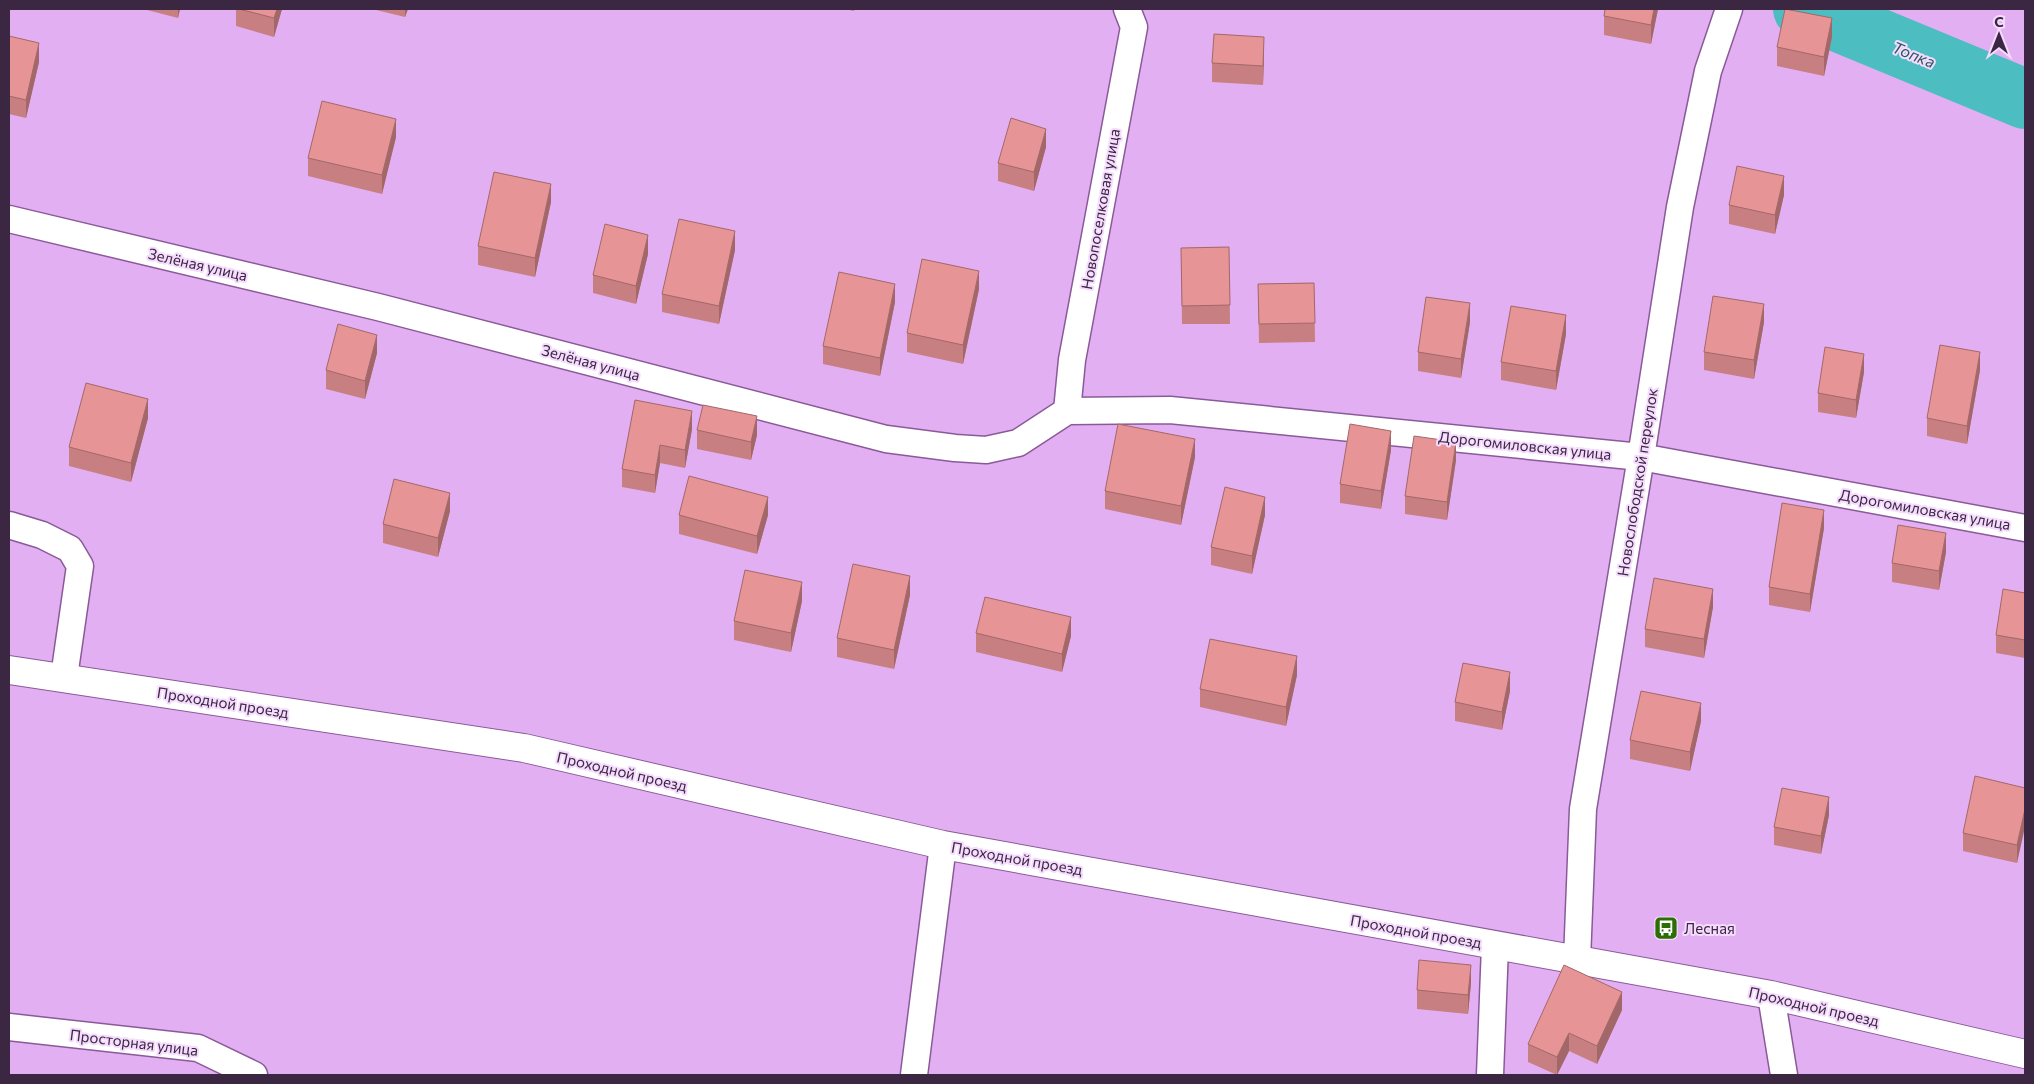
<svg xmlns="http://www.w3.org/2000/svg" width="2034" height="1084" font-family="Commissioner,sans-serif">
	<rect width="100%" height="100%" fill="#e3aff3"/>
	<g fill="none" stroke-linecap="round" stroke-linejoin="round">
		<path stroke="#4cbdc0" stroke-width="60" d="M1803,9L1822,15L2025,99"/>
		<g stroke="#8a5a98" stroke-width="29">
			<path id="minor" d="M9,219L378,307L886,439L955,448L986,450L1018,443L1067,411L1170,410L1641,457L2025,528
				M1067,411L1072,360L1134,27L1127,9
				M9,525L42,535L70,549L80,566L64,677
				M1577,960L1583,809L1641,457L1680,207L1708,71L1729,9
				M1771,995L1784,1075
				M9,1027L198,1048L254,1075
				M914,1075L943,845
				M1490,1075L1495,946"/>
		</g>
		<g stroke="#8a5a98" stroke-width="30">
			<path id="tertiary" d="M9,670L524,748L943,845L1771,995L2025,1054"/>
		</g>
		<use href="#minor" stroke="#fff" stroke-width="26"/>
		<use href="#tertiary" stroke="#fff" stroke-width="28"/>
	</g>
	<path fill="#c77f81" d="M147,9H180L178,18L147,10Z
		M236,9H282L274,37L236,26Z
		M372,9H408L405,17Z
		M844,9H855L854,11Z
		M1605,9H1658L1651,44L1604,35V16Z
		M9,36L39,62L26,118L9,114Z
		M1832,37L1824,76L1777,66V47Z
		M1264,55L1263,85L1212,82V63Z
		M396,137L382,194L308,176V158Z
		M1046,147L1034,191L998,181V163Z
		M1784,195L1775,234L1729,224V205Z
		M551,202L535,277L478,265V246Z
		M1229,247L1230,324H1182L1181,248Z
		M735,250L719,324L662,312V294Z
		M648,254L636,304L593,293V275Z
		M1314,283L1315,342L1259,343L1258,284Z
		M979,289L963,364L907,352V333Z
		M895,302L880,376L823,364V346Z
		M1470,322L1461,378L1418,371V352Z
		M1764,322L1754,379L1704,370V352Z
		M1566,334L1556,390L1501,380V362Z
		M377,353L365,399L326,389V370Z
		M1980,370L1967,444L1927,436V418Z
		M1864,372L1856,418L1818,412V393Z
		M635,400L692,429L685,468L660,463L655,493L622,487V469Z
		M148,418L131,482L69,466V447Z
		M697,430L757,435L751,460L697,449Z
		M1391,450L1381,509L1340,503V484Z
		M1195,457L1181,525L1105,509V491Z
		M1456,460L1447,520L1405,514V496Z
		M450,511L438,557L383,543V524Z
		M679,515H768L757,554L679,534Z
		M1265,515L1252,574L1211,565V547Z
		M1824,528L1810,612L1769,605V587Z
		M1946,552L1939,590L1892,582V563Z
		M2025,593V658L1996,653V635Z
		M910,595L894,669L837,657V638Z
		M802,601L791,652L734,640V621Z
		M1713,607L1704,658L1645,647V629Z
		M976,633L1071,636L1062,672L976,652Z
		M1297,675L1286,726L1200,707V689Z
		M1510,691L1502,730L1455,721V702Z
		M1701,721L1690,771L1630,759V740Z
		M2025,788L2017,863L1963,851V833Z
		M1829,815L1821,854L1774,845V827Z
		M1471,983L1468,1014L1417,1009V990Z
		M1622,1010L1597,1064L1569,1051L1557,1075L1528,1062V1044Z"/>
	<path fill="#a26869" d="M178,9H180L178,18Z
		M277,9H282L274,37V18Z
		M405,9H408L405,17Z
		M1654,9H1658L1651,44V25Z
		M1832,18V37L1824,76V57Z
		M1264,37V55L1263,85V66Z
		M39,43V62L26,118V100Z
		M396,119V137L382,194V175Z
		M1046,129V147L1034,191V172Z
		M1784,176V195L1775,234V215Z
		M551,184V202L535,277V258Z
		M735,231V250L719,324V306Z
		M648,235V254L636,304V286Z
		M979,271V289L963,364V345Z
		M895,284V302L880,376V358Z
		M1470,303V322L1461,378V359Z
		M1764,304V322L1754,379V360Z
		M1566,315V334L1556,390V371Z
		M377,335V353L365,399V381Z
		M1980,352V370L1967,444V426Z
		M1864,354V372L1856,418V400Z
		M148,399V418L131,482V463Z
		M692,411V429L685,468V450Z
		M757,416V435L751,460V442Z
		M1391,431V450L1381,509V491Z
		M1195,439V457L1181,525V506Z
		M1456,442V460L1447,520V502Z
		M660,445V463L655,493V475Z
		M450,493V511L438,557V538Z
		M768,497V515L757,554V536Z
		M1265,497V515L1252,574V556Z
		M1824,510V528L1810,612V594Z
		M1946,533V552L1939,590V571Z
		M910,576V595L894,669V650Z
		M802,582V601L791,652V633Z
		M1713,589V607L1704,658V639Z
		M1071,617V636L1062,672V654Z
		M1297,656V675L1286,726V707Z
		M1510,672V691L1502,730V712Z
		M1701,703V721L1690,771V752Z
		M1829,797V815L1821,854V836Z
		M2025,809V827L2017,863V845Z
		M1471,965V983L1468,1014V995Z
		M1622,992V1010L1597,1064V1046Z
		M1569,1033V1051L1557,1075V1057Z"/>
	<path fill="#e79496" stroke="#a26869" d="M239,9H277L274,18Z
		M1605,9H1654L1651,25L1604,16Z
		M1785,9L1832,18L1824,57L1777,47Z
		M1214,34L1264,37L1263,66L1212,63Z
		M9,36L39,43L26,100L9,96Z
		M322,101L396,119L382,175L308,158Z
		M1011,118L1046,129L1034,172L998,163Z
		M1737,166L1784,176L1775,215L1729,205Z
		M494,172L551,184L535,258L478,246Z
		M679,219L735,231L719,306L662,294Z
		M605,224L648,235L636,286L593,275Z
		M1229,247L1230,305L1182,306L1181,248Z
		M922,259L979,271L963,345L907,333Z
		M839,272L895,284L880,358L823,346Z
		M1314,283L1315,323L1259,324L1258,284Z
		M1713,296L1764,304L1754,360L1704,352Z
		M1426,297L1470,303L1461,359L1418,352Z
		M1511,306L1566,315L1556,371L1501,362Z
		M338,324L377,335L365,381L326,370Z
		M1940,345L1980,352L1967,426L1927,418Z
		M1825,347L1864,354L1856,400L1818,393Z
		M86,383L148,399L131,463L69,447Z
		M635,400L692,411L685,450L660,445L655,475L622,469Z
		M703,405L757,416L751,442L697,430Z
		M1118,424L1195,439L1181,506L1105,491Z
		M1350,424L1391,431L1381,491L1340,484Z
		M1414,436L1456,442L1447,502L1405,496Z
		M689,476L768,497L757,536L679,515Z
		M394,479L450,493L438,538L383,524Z
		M1225,487L1265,497L1252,556L1211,547Z
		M1782,503L1824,510L1810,594L1769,587Z
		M1898,525L1946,533L1939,571L1892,563Z
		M853,564L910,576L894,650L837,638Z
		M745,570L802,582L791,633L734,621Z
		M1654,578L1713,589L1704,639L1645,629Z
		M2003,589L2025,593V640L1996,635Z
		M985,597L1071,617L1062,654L976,633Z
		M1210,639L1297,656L1286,707L1200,689Z
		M1463,663L1510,672L1502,712L1455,702Z
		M1641,691L1701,703L1690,752L1630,740Z
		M1975,776L2025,788V809L2017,845L1963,833Z
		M1782,788L1829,797L1821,836L1774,827Z
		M1419,960L1471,965L1468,995L1417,990Z
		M1564,965L1622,992L1597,1046L1569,1033L1557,1057L1528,1044Z"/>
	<defs>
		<g id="bus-square" transform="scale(1.25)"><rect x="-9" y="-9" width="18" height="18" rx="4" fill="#2c6e05" stroke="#f5dbfe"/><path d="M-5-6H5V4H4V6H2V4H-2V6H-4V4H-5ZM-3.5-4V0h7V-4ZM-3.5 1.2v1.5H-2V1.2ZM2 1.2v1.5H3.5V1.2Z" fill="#fff"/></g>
	</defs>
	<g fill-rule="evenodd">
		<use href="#bus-square" x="1666" y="928"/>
	</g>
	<g text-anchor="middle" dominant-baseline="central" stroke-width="4" stroke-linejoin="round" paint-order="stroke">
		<g font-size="15" fill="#3b2741" stroke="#f5dbfe">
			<text transform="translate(1100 209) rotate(-80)">Новопоселковая улица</text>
			<text transform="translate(198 264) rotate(13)">Зелёная улица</text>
			<text transform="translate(591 362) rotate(15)">Зелёная улица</text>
			<text transform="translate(1525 445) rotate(6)">Дорогомиловская улица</text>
			<text transform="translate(1637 482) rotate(-81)">Новослободской переулок</text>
			<text transform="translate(1925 509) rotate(10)">Дорогомиловская улица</text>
			<text transform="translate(223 702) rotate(9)">Проходной проезд</text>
			<text transform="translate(622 771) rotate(13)">Проходной проезд</text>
			<text transform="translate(1017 858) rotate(10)">Проходной проезд</text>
			<text transform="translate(1416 931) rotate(10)">Проходной проезд</text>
			<text transform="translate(1814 1006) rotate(13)">Проходной проезд</text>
			<text transform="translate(134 1042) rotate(7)">Просторная улица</text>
		</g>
		<g font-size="15" fill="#3b2741" stroke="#f5dbfe" text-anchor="start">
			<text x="1684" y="928">Лесная</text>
		</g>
		<g font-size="16" font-style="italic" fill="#275859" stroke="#f5dbfe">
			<text transform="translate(1914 54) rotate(22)">Топка</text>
		</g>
	</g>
	<rect width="2034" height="1084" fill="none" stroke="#3b2741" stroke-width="20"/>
	<g transform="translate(1999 35)" stroke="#f5dbfe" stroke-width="4" paint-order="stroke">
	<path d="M0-4L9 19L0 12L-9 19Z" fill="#3b2741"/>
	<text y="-8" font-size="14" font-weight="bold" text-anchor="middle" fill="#3b2741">С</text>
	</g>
</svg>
